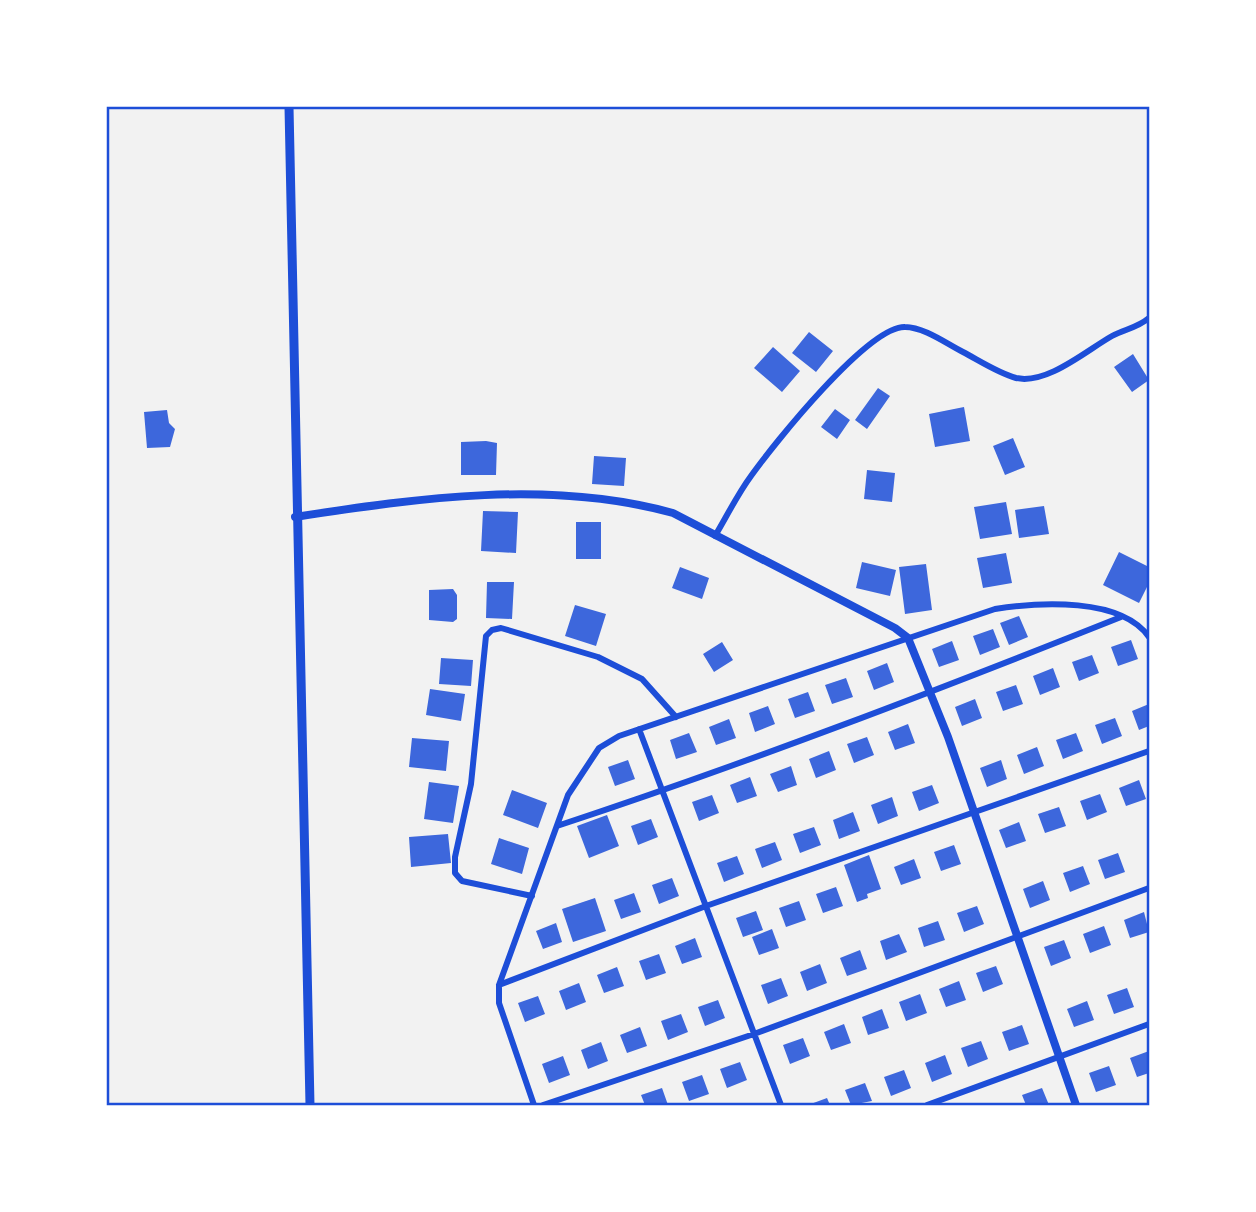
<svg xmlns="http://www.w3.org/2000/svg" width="1256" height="1212" font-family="Lora,serif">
	<rect width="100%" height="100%" fill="#f2f2f2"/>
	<path fill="#3d67dc" d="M809,332L833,351L816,372L792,353Z
		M773,347L800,371L782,392L754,368Z
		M1133,354L1149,380L1132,392L1114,367Z
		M878,388L890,396L867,429L855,420Z
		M964,407L970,441L935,447L929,414Z
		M835,409L850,420L837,439L821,427Z
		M167,410L169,423L175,429L170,447L147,448L144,412Z
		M1013,438L1025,467L1005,475L993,446Z
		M486,441L497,443L496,475H461V442Z
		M594,456L626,458L624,486L592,484Z
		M867,470L895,473L892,502L864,499Z
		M1006,502L1012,534L980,539L974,507Z
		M1044,506L1049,534L1019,538L1015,510Z
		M483,511L518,512L516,553L481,551Z
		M576,522H601V559H576Z
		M1119,552L1149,567V583L1139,603L1103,585Z
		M1006,553L1012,583L983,588L977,558Z
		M862,562L896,570L890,596L856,588Z
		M926,564L932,610L905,614L899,567Z
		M680,567L709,578L702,599L672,588Z
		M487,582H514L512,619L486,618Z
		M453,589L457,595V619L453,622L429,620V590Z
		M575,605L606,614L596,646L565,636Z
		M1019,616L1028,637L1009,645L1000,623Z
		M993,629L1000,647L980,655L973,636Z
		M1131,640L1138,659L1118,666L1111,647Z
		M952,641L959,660L939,667L932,649Z
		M722,642L733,660L714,672L703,654Z
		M1092,655L1099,673L1079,681L1072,662Z
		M441,658L473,660L471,686L439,684Z
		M887,663L894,682L874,690L867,671Z
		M1053,668L1060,687L1040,695L1033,676Z
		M846,678L853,697L832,704L825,685Z
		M1016,685L1023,704L1003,711L996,692Z
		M430,689L465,694L461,721L426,715Z
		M808,692L815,711L795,718L788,699Z
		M975,699L982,718L962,726L955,707Z
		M1149,704V726L1139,730L1132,711Z
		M768,706L775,724L755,732L749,713Z
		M1115,718L1122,736L1102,744L1095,725Z
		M729,719L736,738L716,745L709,727Z
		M908,724L915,743L895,750L888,732Z
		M689,733L697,752L676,759L670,740Z
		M1076,733L1083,751L1063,759L1056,740Z
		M867,737L874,755L854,763L847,744Z
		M412,738L449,741L446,771L409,767Z
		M1037,747L1044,766L1024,774L1017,755Z
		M829,751L836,770L816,778L809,759Z
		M628,760L635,779L615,786L608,767Z
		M1001,760L1007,779L987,787L980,768Z
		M791,766L797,785L778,792L770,774Z
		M750,777L757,796L737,803L730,785Z
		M1139,780L1146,799L1126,806L1119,788Z
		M429,782L459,786L453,823L424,819Z
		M932,785L939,803L919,811L912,792Z
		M512,790L547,803L538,828L503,815Z
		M1100,794L1107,812L1087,820L1080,801Z
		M712,795L719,813L699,821L692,802Z
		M892,797L898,816L878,824L871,805Z
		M1059,807L1066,826L1045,833L1038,814Z
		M853,812L860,831L839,839L833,820Z
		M607,815L619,846L589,858L577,826Z
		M651,819L658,837L638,845L631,826Z
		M1019,822L1026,841L1006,848L999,830Z
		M814,827L821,845L800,853L793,834Z
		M448,834L451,863L411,867L409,837Z
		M499,838L529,848L522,874L491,864Z
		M775,842L782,860L762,868L755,849Z
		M954,845L961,864L941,871L934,852Z
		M1118,853L1125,872L1105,879L1098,860Z
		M869,855L881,889L867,894L868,898L857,902L844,865Z
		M737,856L744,874L724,882L717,863Z
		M914,859L921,878L901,885L894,867Z
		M1083,866L1090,884L1070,892L1063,873Z
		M672,878L679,896L659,904L652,885Z
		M1043,881L1050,900L1030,908L1023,889Z
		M836,887L843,906L823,913L816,894Z
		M634,893L641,912L621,919L614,900Z
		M595,898L606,931L573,942L562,909Z
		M799,901L806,920L786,927L779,908Z
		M977,906L984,924L964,932L957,913Z
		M756,911L763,930L743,937L736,918Z
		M1144,912L1149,932L1130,938L1124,920Z
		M938,921L945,940L924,947L918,928Z
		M556,923L562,942L543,949L536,931Z
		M1104,926L1111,945L1090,953L1083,934Z
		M772,929L779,948L759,955L752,937Z
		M899,934L907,952L886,960L880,941Z
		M695,938L702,957L682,964L675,946Z
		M1064,940L1071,958L1051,966L1044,947Z
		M860,950L867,969L847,976L840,958Z
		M659,954L666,973L646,980L639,961Z
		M820,964L827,983L807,991L800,972Z
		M996,966L1003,984L983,992L976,973Z
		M617,967L624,986L604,993L597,975Z
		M781,978L788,996L768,1004L761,985Z
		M959,981L966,1000L946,1007L939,989Z
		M579,983L586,1002L566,1010L559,991Z
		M1127,988L1134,1007L1114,1014L1107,995Z
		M920,994L927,1013L906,1021L899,1002Z
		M538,996L545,1014L525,1022L518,1003Z
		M718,1000L725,1018L705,1026L698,1007Z
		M1087,1001L1094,1020L1074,1027L1067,1009Z
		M882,1009L889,1028L868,1035L862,1017Z
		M681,1014L688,1032L668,1040L661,1021Z
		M844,1024L851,1043L831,1050L824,1032Z
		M1022,1025L1029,1044L1009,1051L1002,1032Z
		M640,1027L647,1046L627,1053L620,1035Z
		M803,1038L810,1056L790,1064L783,1045Z
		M981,1041L988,1059L968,1067L961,1048Z
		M601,1042L608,1061L588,1069L581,1050Z
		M1149,1051V1073L1137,1077L1130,1058Z
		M945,1055L952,1074L932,1082L925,1063Z
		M563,1056L570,1075L549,1083L542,1064Z
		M740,1062L747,1080L727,1088L720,1069Z
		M1109,1066L1116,1085L1096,1092L1089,1073Z
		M904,1070L911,1088L891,1096L884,1077Z
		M702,1075L709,1094L689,1101L682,1082Z
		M865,1083L872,1101L851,1105L845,1090Z
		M662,1088L668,1105H645L641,1095Z
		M1042,1088L1049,1105H1026L1022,1095Z
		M827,1098L830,1105H808Z"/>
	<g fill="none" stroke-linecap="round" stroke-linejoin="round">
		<path stroke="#1d4ed8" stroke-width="6" d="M715,536C727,516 737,495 751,476C773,445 868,326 905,327C924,327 947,344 963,352C980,361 998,373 1016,378C1047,385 1087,350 1112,336C1125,329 1137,328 1149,318
			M639,729L781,1105
			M557,826C748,763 935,691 1121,617
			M532,896L462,881L455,873V857L471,784L486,636L492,630L501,628L598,657L642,679L676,717
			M499,985L706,906L1149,751
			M534,1105L499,1003V985L568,795L599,748L619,736L995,609C1039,602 1121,597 1149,637
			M543,1105L754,1034L1149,888
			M927,1105L1149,1024"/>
		<path stroke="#1d4ed8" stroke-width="8" d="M295,517C419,498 550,479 673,513L895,628L908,638L948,737L1076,1105"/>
		<path stroke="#1d4ed8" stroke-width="9" d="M289,107L310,1105"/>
	</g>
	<rect width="1256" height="1212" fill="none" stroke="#ffffff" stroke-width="217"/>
	<rect x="108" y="108" width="1040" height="996" fill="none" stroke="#1d4ed8" stroke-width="2.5"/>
</svg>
